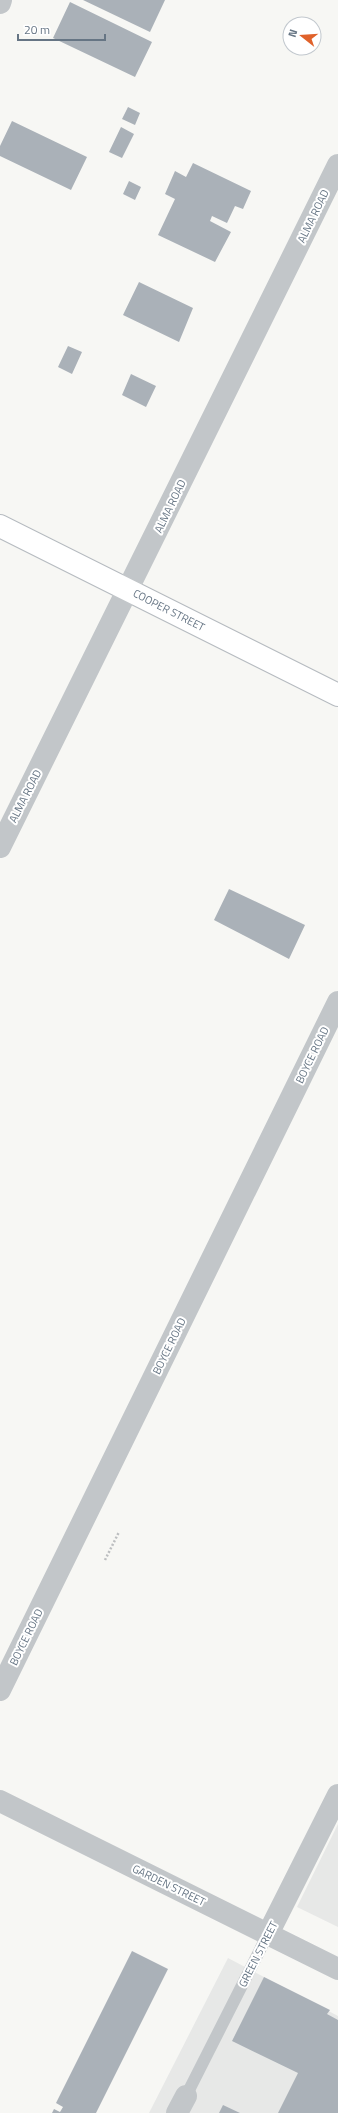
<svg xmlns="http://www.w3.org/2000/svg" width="338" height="2113" font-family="'Titillium Web',sans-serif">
	<rect width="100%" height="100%" fill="#f7f7f4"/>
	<path fill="#e7e8e7" d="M338,1824V1927L297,1907Z
		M228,1958L338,2016V2113H149Z"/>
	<path fill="#aab1b8" d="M83,0H165L150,32Z
		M70,2L152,42L135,77L53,38Z
		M128,107L140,113L135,125L122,119Z
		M12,121L87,157L71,190L0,156V146Z
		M121,127L134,134L122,158L109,152Z
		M193,163L251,191L243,209L235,206L227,223L212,216L210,221L231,232L215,262L158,235L175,199L165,194L175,171L186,177Z
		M129,181L141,187L135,200L123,194Z
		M139,282L193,308L179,342L123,315Z
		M68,346L82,352L72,374L58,367Z
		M131,374L156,386L146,407L122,395Z
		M229,889L305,925L289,959L214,920Z
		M132,1951L168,1969L96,2113H52L54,2109L60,2112L63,2107L56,2103Z
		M264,1977L330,2010L327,2014L338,2020V2113H278L298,2073L232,2041Z
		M223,2105L240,2113H219Z"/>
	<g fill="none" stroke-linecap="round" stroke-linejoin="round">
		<g stroke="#b6bbc0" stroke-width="24">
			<path id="secondary" d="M0,526L338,695"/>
		</g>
		<path stroke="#bcbec0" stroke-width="2.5" stroke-dasharray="2 2" stroke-linecap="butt" d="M105,1560L119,1532"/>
		<path stroke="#c2c6c9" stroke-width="12" d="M186,2096L268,1934"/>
		<path stroke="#c2c6c9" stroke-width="22" d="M0,3L1,0
			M0,847L338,165
			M0,1690L338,1002
			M0,1801L338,1969
			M268,1934L338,1795
			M177,2113L186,2096"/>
		<use href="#secondary" stroke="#fff" stroke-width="22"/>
	</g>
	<g text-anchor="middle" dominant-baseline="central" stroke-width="4" stroke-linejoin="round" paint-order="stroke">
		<g font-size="11" fill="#667584" stroke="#fff">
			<text transform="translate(313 216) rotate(-64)">ALMA ROAD</text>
			<text transform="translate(170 506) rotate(-64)">ALMA ROAD</text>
			<text transform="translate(169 610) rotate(27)">COOPER STREET</text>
			<text transform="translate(25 796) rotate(-63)">ALMA ROAD</text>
			<text transform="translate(312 1055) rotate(-64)">BOYCE ROAD</text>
			<text transform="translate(169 1346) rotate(-64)">BOYCE ROAD</text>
			<text transform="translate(26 1637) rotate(-64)">BOYCE ROAD</text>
			<text transform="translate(169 1885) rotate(26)">GARDEN STREET</text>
			<text transform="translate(258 1954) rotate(-63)">GREEN STREET</text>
		</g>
	</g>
	<g transform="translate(302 36) rotate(287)"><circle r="19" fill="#ffffff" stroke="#c2c8ce"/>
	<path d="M0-3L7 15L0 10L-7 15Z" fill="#e0622b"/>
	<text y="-6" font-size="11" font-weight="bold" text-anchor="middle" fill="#667584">N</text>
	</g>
	<path d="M18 34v6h87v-6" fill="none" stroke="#667584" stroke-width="2"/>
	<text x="24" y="34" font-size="12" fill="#667584" stroke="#ffffff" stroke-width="3" paint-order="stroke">20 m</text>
</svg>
